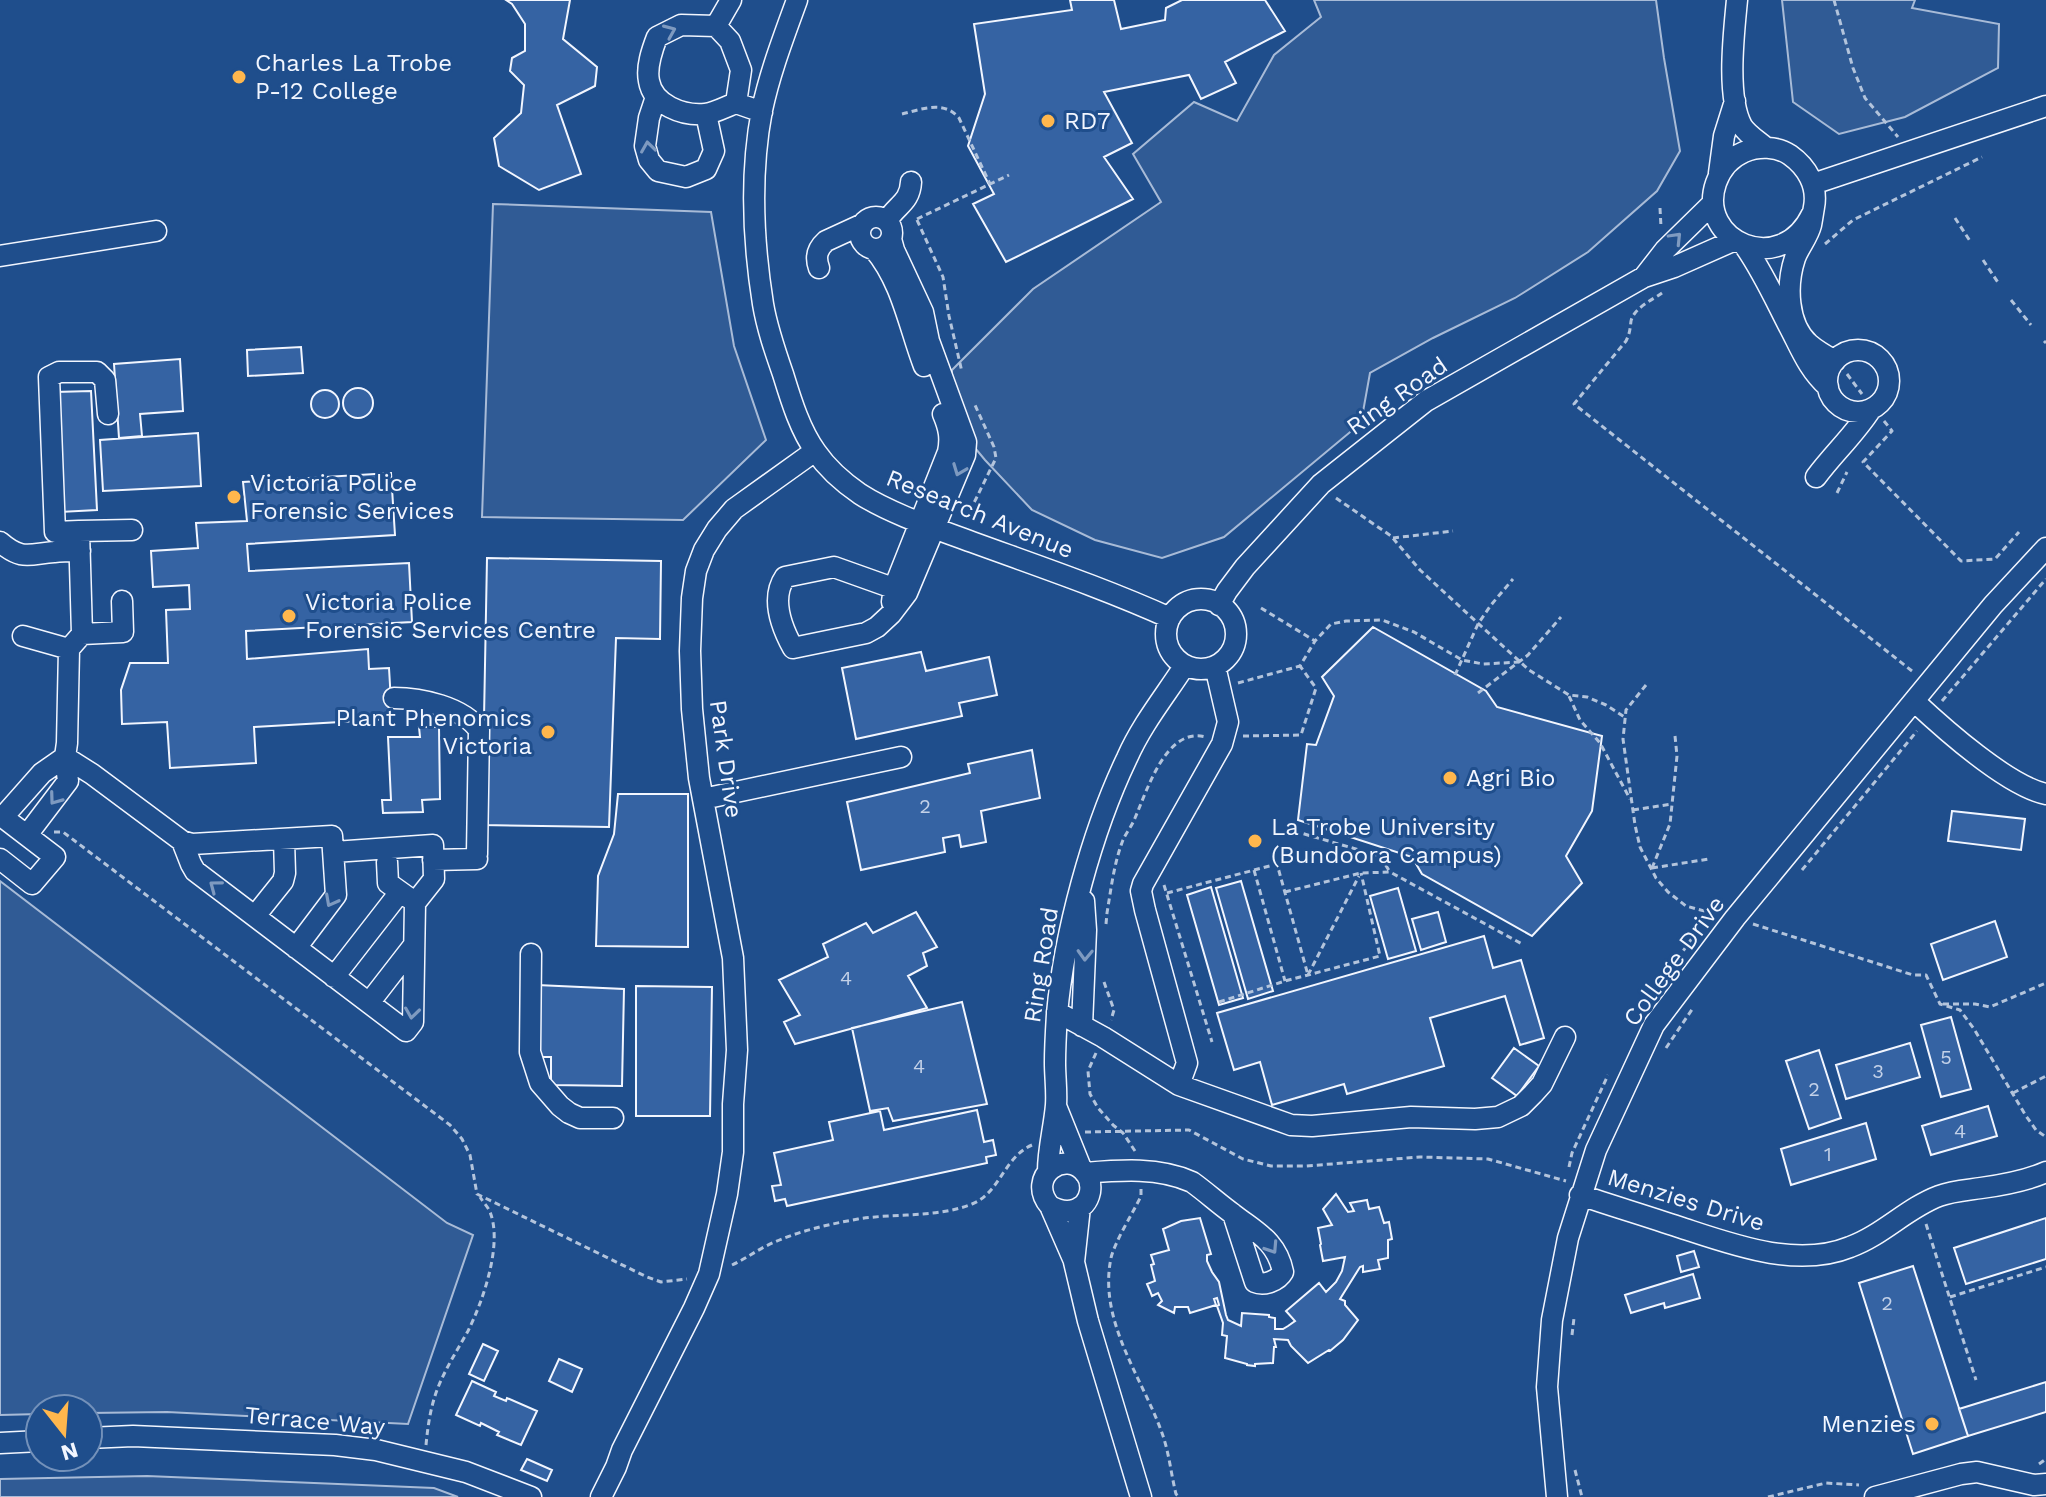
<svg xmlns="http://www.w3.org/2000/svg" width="2046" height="1497" font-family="'Work Sans',sans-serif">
	<rect width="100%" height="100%" fill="#1f4e8c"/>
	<path fill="#305b95" stroke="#a8bbd7" stroke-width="2" d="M1314,0H1656L1664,58L1680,151L1657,191L1588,252L1515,298L1433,338L1370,373L1361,423L1224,537L1162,558L1095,540L1032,510L985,460L951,419L952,370L1033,289L1161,202L1133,154L1194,102L1237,121L1274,55L1321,17Z
		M1782,0H1915L1912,8L1999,24L1998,68L1905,117L1839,134L1793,102Z
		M493,204L711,212L734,346L766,440L683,520L482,517Z
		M0,881L447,1223L473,1235L408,1424L167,1412L88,1413V1409H40V1414L0,1415Z
		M147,1476L434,1488L458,1497H0V1479Z"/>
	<path fill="#3563a3" stroke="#f2f6ff" stroke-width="2" d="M506,0H570L563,39L597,67L595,86L557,105L581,174L539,190L499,166L494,138L521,113L524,85L510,71L512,58L525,51V24L512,4Z
		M1070,0H1114L1121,29L1165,20L1166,8L1182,0H1265L1285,31L1225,62L1236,83L1201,99L1189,75L1104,92L1132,143L1104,157L1133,199L1006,262L973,204L994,194L968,146L985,94L974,24L1072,10Z
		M301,347L303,373L248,376L247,350Z
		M180,359L183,411L140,414L142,436L119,438L114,364Z
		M343 403a15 15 0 1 1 30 0a15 15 0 1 1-30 0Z
		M311 404a14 14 0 1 1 28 0a14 14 0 1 1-28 0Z
		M91,391L97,510L60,512L55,392Z
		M198,433L201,486L103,491L100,440Z
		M391,473L395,535L247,544L249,571L409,563L412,622L246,631L247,659L368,649L369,669L389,668L392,719L254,727L256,763L170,768L167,722L122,724L121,690L130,663H168L166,610L190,609L189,585L153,587L151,551L198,548L196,523L247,521L243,482Z
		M487,558L661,561L660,639L616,638L609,827L482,825Z
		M1373,627L1486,691L1497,707L1602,736L1592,811L1566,856L1582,883L1532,936L1422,874L1412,857L1298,820L1307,744L1316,745L1334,696L1322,677Z
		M921,652L926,671L989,657L997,695L959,703L962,716L856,739L842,668Z
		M419,727H439L440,799L422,800L423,812L383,813L382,800H391L388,737H420Z
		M1032,750L1040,798L981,811L986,842L961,847L959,835L943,838L945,852L861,870L847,802L970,773L968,764Z
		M618,794H688V947L596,946L598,876L614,834Z
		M1952,811L2025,819L2021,850L1948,841Z
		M1241,881L1273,991L1248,999L1216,888Z
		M1211,887L1243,998L1219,1005L1187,895Z
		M1398,888L1416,951L1388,959L1370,896Z
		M916,912L937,947L923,953L927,966L908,976L927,1008L795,1044L784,1022L800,1015L779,980L828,957L823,944L866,923L873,933Z
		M1438,912L1446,942L1421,950L1412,919Z
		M1995,921L2007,957L1943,980L1931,944Z
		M1484,936L1493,968L1521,960L1544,1038L1520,1045L1505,996L1430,1018L1444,1066L1347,1094L1344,1084L1272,1105L1260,1062L1234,1070L1217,1013Z
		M537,985L624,989L622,1086L551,1085V1057H536Z
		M636,986L712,987L710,1116H636Z
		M962,1002L987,1104L893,1121L888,1108L870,1111L852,1028Z
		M1951,1017L1971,1089L1941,1097L1921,1025Z
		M1910,1043L1920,1077L1846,1099L1836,1065Z
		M1514,1048L1539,1066L1517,1096L1492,1078Z
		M1819,1050L1841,1118L1809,1129L1786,1061Z
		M1988,1106L1997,1136L1931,1155L1922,1126Z
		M977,1110L984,1142L993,1140L996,1155L986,1157L987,1163L787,1206L785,1199L775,1201L772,1186L781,1185L774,1153L833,1140L829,1122L880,1111L884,1130Z
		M1866,1123L1876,1159L1791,1185L1781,1149Z
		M1336,1194L1348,1212L1354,1211L1350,1203L1367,1200L1369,1209L1379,1207L1384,1223L1389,1222L1392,1239L1388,1240V1258L1378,1260L1380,1269L1363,1272V1266L1360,1267L1340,1299L1345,1301V1305L1358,1320L1343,1340L1330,1351L1329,1350L1308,1363L1291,1346L1288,1340L1274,1339L1276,1347H1274L1273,1363L1255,1364V1366L1247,1365V1364L1225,1358L1227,1336L1222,1335L1223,1323L1217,1306L1219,1305L1217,1298L1214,1299L1216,1305L1190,1313L1188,1307H1175L1174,1313L1158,1305L1162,1301L1158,1293L1152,1296L1150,1291L1147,1284L1155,1281L1151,1265L1154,1264L1151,1255L1169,1250L1163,1229L1181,1221L1200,1218L1211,1254L1207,1255V1261L1212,1272L1219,1282L1226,1315L1228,1320L1241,1326L1242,1313L1269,1315V1317L1275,1318V1329H1283L1288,1326L1295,1321L1286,1311L1319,1283L1326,1292L1336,1282L1342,1271L1345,1257L1323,1261L1320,1245L1321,1244L1318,1228L1332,1225L1323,1209Z
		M2046,1218V1259L1966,1284L1954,1248Z
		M1694,1251L1699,1267L1681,1272L1677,1256Z
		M1913,1266L1968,1436L1913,1454L1859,1283Z
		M1693,1274L1700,1298L1665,1308L1664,1303L1631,1313L1625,1295Z
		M483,1344L498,1351L484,1381L469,1374Z
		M559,1359L582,1369L572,1392L549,1381Z
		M472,1381L496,1392L494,1396L506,1401L507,1398L537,1411L521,1445L497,1435L499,1432L481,1423L480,1426L456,1415Z
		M2046,1382V1412L1968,1436L1959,1409Z
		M527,1459L552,1470L547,1481L521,1470Z"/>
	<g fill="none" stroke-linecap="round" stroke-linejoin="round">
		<g stroke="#f2f6ff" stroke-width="23">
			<path id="minor" d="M797,0C784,36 770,72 762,110C750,173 753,241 763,304C767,328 775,351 783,374C791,400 800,430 816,452C827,468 844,483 860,494C891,514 937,529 972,542C1038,566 1106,589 1170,618
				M1737,0C1734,32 1726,97 1742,126C1747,134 1758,141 1765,147
				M716,26L731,0
				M656,97L649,118L645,146L649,160L658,171L686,177L706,169L714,151L706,114
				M736,103L741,70L730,41L716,26L681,25L657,37C652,50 646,67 649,81C653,105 683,116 705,114C715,113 727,106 736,103L762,112
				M1719,173L1724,136L1735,101
				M1813,184L2046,106
				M1812,214C1781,279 1696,241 1716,183C1721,169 1730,158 1744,152C1758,146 1777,146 1790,155C1807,167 1818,186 1814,207C1813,213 1812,220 1811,225C1808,237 1799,247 1795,258C1786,285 1787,324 1809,344C1817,351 1826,356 1835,361
				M860 233a16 16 0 1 1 32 0a16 16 0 1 1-32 0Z
				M887,221C896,205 910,203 911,182
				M891,239L894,250L923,312L929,341L966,442L965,455L907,593L891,614L877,627L866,633L793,648C782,628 770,599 785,577L834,567L907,593
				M1744,245C1764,273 1777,304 1793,334C1803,354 1811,372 1828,387
				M874,249C902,282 909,327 924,366
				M0,256L156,231
				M819,268C815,257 817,249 826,241L863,224
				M1644,277L1665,250L1713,203
				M1827 381a31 31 0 1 1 62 0a31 31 0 1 1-62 0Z
				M1816,477C1834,453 1855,434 1871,409
				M79,531L132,530
				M0,542C22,561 29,554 54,552C62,551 71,551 80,551
				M1166 634a35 35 0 1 1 70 0a35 35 0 1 1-70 0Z
				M892,602L894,588L948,452C951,438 949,428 943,414
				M1219,605L1227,591L1245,567L1321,484L1426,401L1644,277L1674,267L1735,240
				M82,634L123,632L122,601
				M23,636L69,649
				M394,698C421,698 463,707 479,730L477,854
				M1914,701C1944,729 2008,786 2046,794
				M65,757L92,774L182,841L192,844L332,836L336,895L296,948
				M703,799L901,757
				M0,815L55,857L32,884L0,859
				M3,817L42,773L65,757
				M27,835L68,781L65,757L67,743L69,649L82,634L79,531L55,532L49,377L59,372H97L105,380L108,414
				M182,841L191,864L195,871L406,1031L413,1022L415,903L434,879L433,845L334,852
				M433,860L477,859
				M387,862L388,883L409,898
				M255,916L283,881L285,873L284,840
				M531,954L530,1052L540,1083L560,1106L569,1113L580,1118H613
				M334,977L400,892
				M369,1003L414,945
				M1057,1012L1103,1037L1179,1085L1291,1125L1312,1126L1411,1117L1475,1119L1498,1117L1521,1106L1533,1094L1542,1084L1565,1037
				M1082,1026L1086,930L1084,901
				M1179,1085L1187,1063L1145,910L1141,891L1143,884L1222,744L1228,722L1215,666
				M1056,1106L1081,1168
				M1048,1171C1048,1149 1054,1128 1056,1105C1057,1091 1055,1077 1055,1063C1055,1047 1056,1030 1057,1014C1064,934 1092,831 1127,758C1142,724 1165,696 1185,665
				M1085,1173C1121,1170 1159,1167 1192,1182C1206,1192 1219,1204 1233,1214C1256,1232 1277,1241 1283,1272C1278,1281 1264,1286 1255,1282L1233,1214
				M1580,1195C1613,1206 1646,1216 1679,1227C1731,1244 1796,1269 1850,1247C1883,1235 1907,1208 1939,1196C1952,1191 1968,1190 1981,1188C2003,1185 2026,1181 2046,1172
				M1050,1206C1066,1215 1086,1212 1090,1192C1091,1185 1090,1179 1086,1174C1066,1147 1025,1177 1050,1206L1074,1261
				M1080,1207L1074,1262L1088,1321L1141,1497
				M88,1438L133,1436L335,1445L376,1450L466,1472L531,1497
				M0,1443L40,1441
				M601,1497L616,1467L622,1450L694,1308L709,1274L727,1194L733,1152V1104L737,1050L733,958L699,778L692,709L690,651L692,598L696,571L704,550L717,529L734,509L815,451
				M1557,1497L1547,1387L1552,1320L1568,1238L1596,1150L1654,1025L1735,918L1993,605L2046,548
				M1875,1497L1961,1474L1977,1472L2034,1485L2046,1484"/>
		</g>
		<path stroke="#b3c4dc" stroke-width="3" stroke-dasharray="6 4" stroke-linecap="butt" d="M1834,0L1853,68L1865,98L1898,137
			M902,114C922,109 944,100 959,118L990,184
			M1660,208L1661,227
			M1955,218L1970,241
			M917,219L1009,175
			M917,220L943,277L949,316L962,372
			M1825,244L1853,220L1982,157
			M1983,260L1999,284
			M1662,293C1652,300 1634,308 1631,321C1630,329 1630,333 1626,341L1574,404L1912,671
			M2011,300L2031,325
			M2044,341L2046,343
			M1847,374L1862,394
			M1884,421L1892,431L1863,462L1961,561L1995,559L2019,532
			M1837,493L1847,472
			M1336,498L1391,536L1420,570L1529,670L1569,695L1587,697L1606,705L1626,718
			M970,511L996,458L994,447L975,405
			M1393,538L1453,531
			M1261,608L1315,641
			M1455,675L1478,624L1491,605L1513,579
			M1238,683L1300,666L1315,641L1331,624L1346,621L1382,620L1414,632L1462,660L1483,664L1520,662
			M1646,685L1626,710L1623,739L1635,825L1640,847L1656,878L1668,892L1686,906L1715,914
			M1478,693L1528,655L1561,617
			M1569,696L1580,720L1600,743L1630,799
			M1942,701L2046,579
			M1243,736L1301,735L1316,688L1300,666
			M1633,810L1672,804
			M1294,831L1380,856L1390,872
			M54,832H63L450,1125L462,1139L470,1155L477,1194L647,1277L661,1282L687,1279
			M1652,868L1670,824L1677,756L1675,736
			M1652,868L1709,859
			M1254,870L1285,981
			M1802,870L1917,731
			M1164,885L1212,1042
			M1285,892L1361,873L1390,872L1522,944
			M1167,893L1277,864L1308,975
			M1106,924L1107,913C1111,889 1114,863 1123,840C1126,833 1132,826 1135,818C1147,791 1166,726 1206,737
			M1753,924L1913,975H1926L1940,1004L1960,1010L1974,1029L2026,1116L2036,1130L2046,1137
			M1308,975L1359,876
			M1666,975L1710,913
			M1104,982L1114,1010L1111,1020
			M1219,1002L1285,981L1380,956L1361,873
			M1943,1004H1975L1990,1007L2046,983
			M1666,1048L1693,1008
			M1096,1053L1088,1071L1090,1094L1098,1108L1113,1125L1123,1133L1135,1151
			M2013,1093L2046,1076
			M1085,1132L1189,1130L1243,1159L1271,1166H1306L1420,1157L1488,1159L1566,1181
			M1569,1167L1572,1153L1608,1075
			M1141,1189V1196C1133,1213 1115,1241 1111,1258C1098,1321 1142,1377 1162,1433C1169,1452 1171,1474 1176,1494L1179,1497
			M1926,1224L1976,1380
			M732,1265C743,1260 753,1253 764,1247C794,1232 825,1225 858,1219C895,1213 937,1218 972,1204C1000,1193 1004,1157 1032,1145
			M1950,1297L2046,1267
			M1572,1335L1574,1318
			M426,1445C428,1424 431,1404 439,1385C447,1366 458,1349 468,1331C483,1301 503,1244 490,1212C488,1207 483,1202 480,1197
			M2039,1464L2046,1459
			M1575,1470L1582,1497
			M1768,1497L1826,1483L1859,1485"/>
		<use href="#minor" stroke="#1f4e8c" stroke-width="20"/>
	</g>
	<defs><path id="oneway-chevron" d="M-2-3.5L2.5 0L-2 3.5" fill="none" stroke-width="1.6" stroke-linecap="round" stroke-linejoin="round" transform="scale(2)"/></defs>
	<g stroke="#7e9ac0">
		<use href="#oneway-chevron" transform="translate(670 31) rotate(-23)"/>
		<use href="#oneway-chevron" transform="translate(648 147) rotate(-98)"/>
		<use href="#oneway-chevron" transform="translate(1676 238) rotate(-46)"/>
		<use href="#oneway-chevron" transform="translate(959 470) rotate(111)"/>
		<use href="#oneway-chevron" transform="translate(55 799) rotate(126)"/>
		<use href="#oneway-chevron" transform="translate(215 886) rotate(-143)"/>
		<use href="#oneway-chevron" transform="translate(331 901) rotate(118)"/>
		<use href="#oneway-chevron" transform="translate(1085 955) rotate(92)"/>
		<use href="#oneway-chevron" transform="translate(412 1013) rotate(98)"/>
		<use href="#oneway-chevron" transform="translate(1272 1248) rotate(57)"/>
	</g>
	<g fill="#ffb74d" stroke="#1f4e8c" stroke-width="3">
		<circle cx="239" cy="77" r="8"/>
		<circle cx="1048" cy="121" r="8"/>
		<circle cx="234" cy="497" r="8"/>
		<circle cx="289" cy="616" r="8"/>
		<circle cx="548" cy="732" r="8"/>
		<circle cx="1450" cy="778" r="8"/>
		<circle cx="1255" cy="841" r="8"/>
		<circle cx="1932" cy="1424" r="8"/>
	</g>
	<g text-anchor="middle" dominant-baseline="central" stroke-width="6" stroke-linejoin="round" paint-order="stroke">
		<g font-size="20" fill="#c3d1e8">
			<text x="925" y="806">2</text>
			<text x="846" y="978">4</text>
			<text x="1946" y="1057">5</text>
			<text x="919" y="1066">4</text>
			<text x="1878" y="1071">3</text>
			<text x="1814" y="1089">2</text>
			<text x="1960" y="1131">4</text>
			<text x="1828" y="1154">1</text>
			<text x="1887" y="1303">2</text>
		</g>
		<g font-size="24" fill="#f2f6ff" stroke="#1f4e8c" text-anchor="start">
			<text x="255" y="63">Charles La Trobe<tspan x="255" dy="28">P-12 College</tspan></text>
			<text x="1064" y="121">RD7</text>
			<text x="250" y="483">Victoria Police<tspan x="250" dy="28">Forensic Services</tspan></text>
			<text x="305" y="602">Victoria Police<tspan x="305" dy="28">Forensic Services Centre</tspan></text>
			<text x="532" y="718" text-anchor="end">Plant Phenomics<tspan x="532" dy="28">Victoria</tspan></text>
			<text x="1466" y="778">Agri Bio</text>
			<text x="1271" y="827">La Trobe University<tspan x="1271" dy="28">(Bundoora Campus)</tspan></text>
			<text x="1916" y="1424" text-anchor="end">Menzies</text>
		</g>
		<g font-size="24" fill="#f2f6ff" stroke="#1f4e8c">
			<text transform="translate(1397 396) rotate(-35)">Ring Road</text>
			<text transform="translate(980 514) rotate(22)">Research Avenue</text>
			<text transform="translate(726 759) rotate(82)">Park Drive</text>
			<text transform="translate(1674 961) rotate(-54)">College Drive</text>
			<text transform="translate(1041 965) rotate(-81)">Ring Road</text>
			<text transform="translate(1686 1200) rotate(17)">Menzies Drive</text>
			<text transform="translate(315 1421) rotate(5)">Terrace Way</text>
		</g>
	</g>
	<g transform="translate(64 1433) rotate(163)"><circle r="38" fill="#1f4e8c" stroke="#7391ba" stroke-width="2"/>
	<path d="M0-6L14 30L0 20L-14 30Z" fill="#ffb74d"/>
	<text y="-12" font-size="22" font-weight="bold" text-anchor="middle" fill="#f2f6ff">N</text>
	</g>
</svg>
